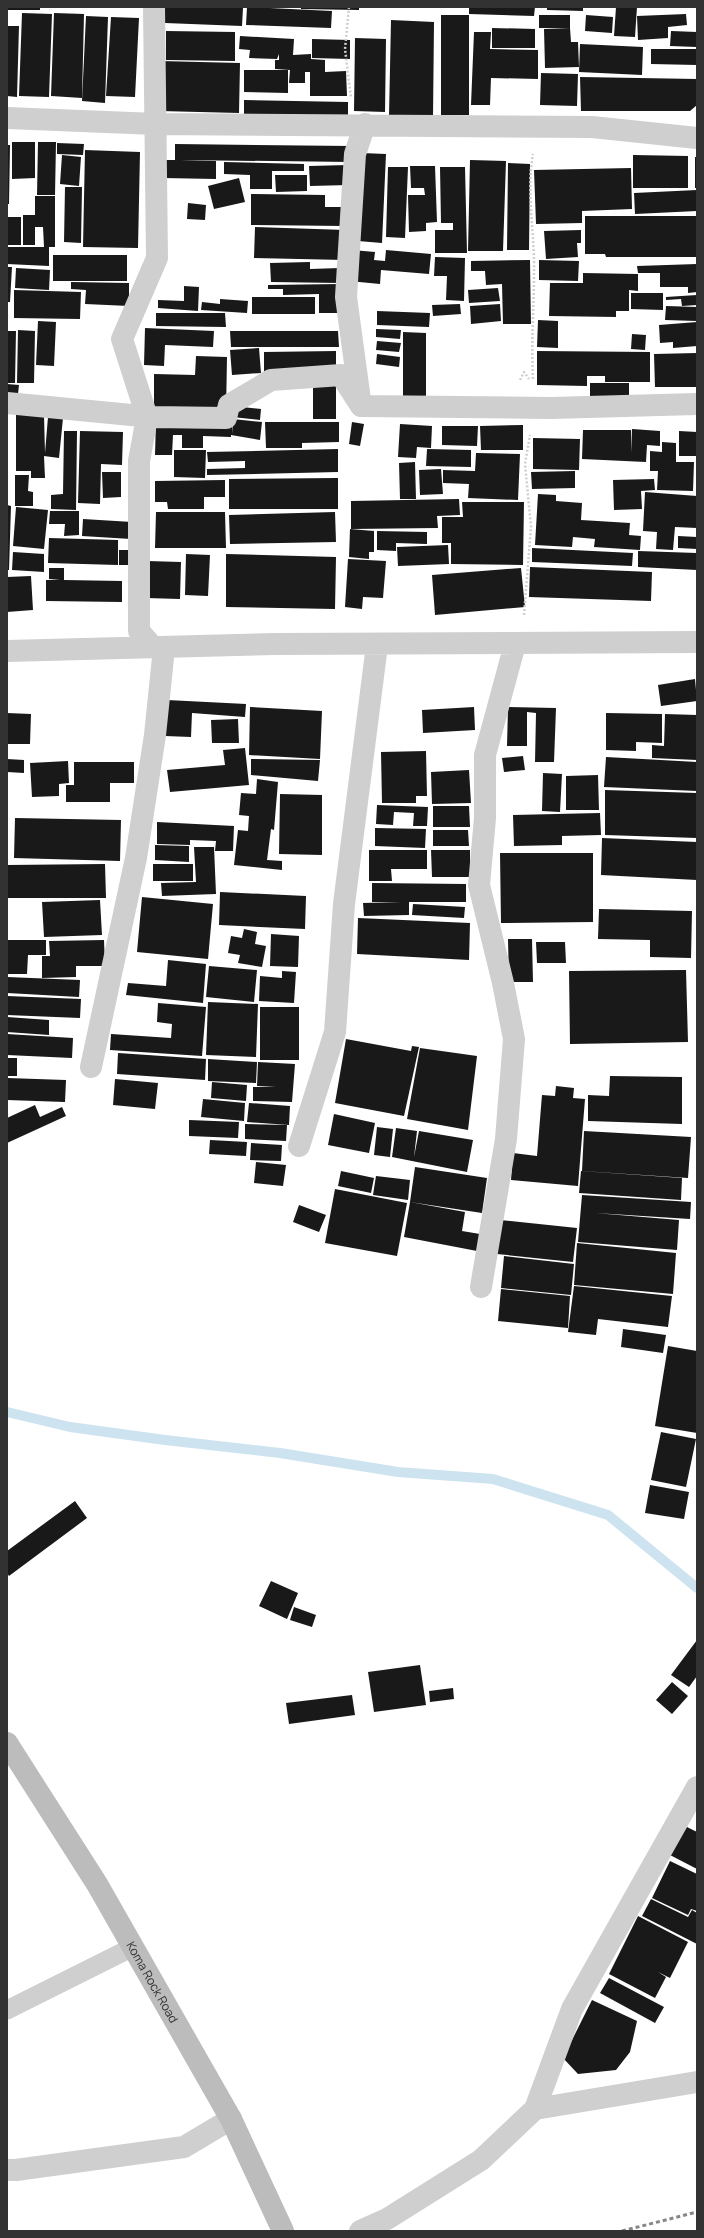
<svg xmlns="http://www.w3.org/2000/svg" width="704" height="2238" font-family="Manrope,sans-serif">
	<rect width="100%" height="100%" fill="#fff"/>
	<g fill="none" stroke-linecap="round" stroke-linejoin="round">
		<path stroke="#cde3ef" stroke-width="10" d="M7,1412L70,1427L165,1440L280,1453L398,1472L493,1479L608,1515L697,1588"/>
	</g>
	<path fill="#191919" d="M7,7H40V10H7Z
		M165,7L243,8L242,26L165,23Z
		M247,7L332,11L331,28L246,25Z
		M301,7H359V10L301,9Z
		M469,7H535L534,16L469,14Z
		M547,7H583V11L547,10Z
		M616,7H637L635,37L614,36Z
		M22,13L52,14L49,97L19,96Z
		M54,13L84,14L82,98L51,96Z
		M686,14L687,25L668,27V38L638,40L637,16Z
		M441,15H469V115H441Z
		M539,15H570V28H539Z
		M586,15L613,17L612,33L585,31Z
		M86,16L108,17L105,103L82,101Z
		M111,17L139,18L135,97L106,96Z
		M391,20L434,22L433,117L389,116Z
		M7,26H19L17,97L7,96Z
		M492,28L535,29V48H492Z
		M570,28L571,42H578L579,67L545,68L544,29Z
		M166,31L235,32V61L166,60Z
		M671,31L697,32V47L670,46Z
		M474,32H491L490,49L538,50V79L491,78L490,105H471Z
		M240,36L294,39L293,55L311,54V59L325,60V72L346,71L347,96H310V72H305V83H289L290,70L275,69V60H279V54L277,59L249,58L250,50L239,49Z
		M355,38L386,39L385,112L354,111Z
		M312,39L350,40V59L312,58Z
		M580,44L643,47L642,75L579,72Z
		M651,49H697V65L651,64Z
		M160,61L240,63L239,113L160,111Z
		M244,70H288V93L244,92Z
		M541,73L578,74L577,106L540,105Z
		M580,77L697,79V105L690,111H581Z
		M244,100L348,102V120L244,118Z
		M12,142H35V178L12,179Z
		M38,142H56L55,195H37Z
		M57,143L84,144L83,155L57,154Z
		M175,144L351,146V162L181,160L216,161V179L163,178L164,160H175Z
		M7,145H10L9,204H7Z
		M85,150L140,152L138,248L83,247Z
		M362,153L386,154L382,243L358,241Z
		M62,155L81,157L79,186L60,184Z
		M633,155L688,156V188H633Z
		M695,157H697V188H695Z
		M470,160L506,161L503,251H468Z
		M224,162L304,164V171H272V189H250V175L224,174Z
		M508,163L530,164L529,250H507Z
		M348,165L349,185L310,186L309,166Z
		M410,166H435L437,222L426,223V231L409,232L408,195H425L424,188H411Z
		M388,167H408L405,238L386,237Z
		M440,167H465L467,253H435V230H453V223H441Z
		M631,168L632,209L582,211V223L536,224L534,170Z
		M275,175H307V191L276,192Z
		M239,178L245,202L214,209L208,186Z
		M65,187H82L81,243L64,242Z
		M697,190V211L635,214L634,193Z
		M251,194L325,195V207H344V226L251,225Z
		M35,196H55V247H49V266L7,264V247H44L43,227H35V245H23V215H35Z
		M188,203L206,205L205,220L187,219Z
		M585,216H697V257H606L605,254H585Z
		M7,217H21V245H7Z
		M255,227L346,230L345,260L254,258Z
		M581,230V243H577L578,257L546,259L544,231Z
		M352,250L375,252L374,260L385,261L386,250L431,254L429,274L381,270L380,284L349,281Z
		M53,255H127V281H53Z
		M435,257L465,258L464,301L446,300L447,276H434Z
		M530,260L531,324H503L502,284L486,285L485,271H471V261Z
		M539,260L579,261L578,281L539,280Z
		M310,262V269L340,268L341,283L271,282L270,263Z
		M697,264V292L688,293V287H660V273H638L637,266Z
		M7,267H12L10,302H7Z
		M16,268L50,270L49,290L15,288Z
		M583,273L638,274V291L629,290V311H616V317L549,316L550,283H583Z
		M71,282L129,283V306L85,304L86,290L71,289Z
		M341,284L342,313H319V294L283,295V289H268V285Z
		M184,286L199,287L198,311L158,308V300L184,301Z
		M498,288L500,301L469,303L468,290Z
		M14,290L81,292L80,319L14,318Z
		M631,293H663V310L631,309Z
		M697,295V305L682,306L681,299L666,300V297Z
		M252,297H315V314H252Z
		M220,299L248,301L247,313L201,310L202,302L220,304Z
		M460,304L461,314L433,316L432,305Z
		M500,304L501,321L471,324L470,306Z
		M666,306L697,307V321L665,320Z
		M377,311L430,313L429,327L377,325Z
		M156,313H225L226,327L156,326Z
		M538,320L558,321V348L537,347Z
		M38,321L56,322L54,366L36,365Z
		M697,322V346L673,348V342L660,343L659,325Z
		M145,328L214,331L213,347L165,345L164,366L144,365Z
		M376,329L401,330L400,339L376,337Z
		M18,330L35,331L34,383H17Z
		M7,331H16L15,383H7Z
		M230,331H338L339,347H231Z
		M403,332L426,333V405H403Z
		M632,334L646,335L645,350L631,349Z
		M377,341L401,343L399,352L376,350Z
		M259,348L261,373L232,375L230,350Z
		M336,351V374L264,375V352Z
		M537,351L650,352V382H605V376H587V386L537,385Z
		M697,353V387H655L654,354Z
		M377,354L400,357L399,367L376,364Z
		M196,356L227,357L226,414L154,412V374L195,375Z
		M313,379H336V419H313Z
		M590,383H629V403H590Z
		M7,384L19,385L17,403L7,402Z
		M233,406L261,409L260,420L232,417Z
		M16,415H44L45,453L48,417L63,418L59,458L44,456L45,478H31V471H16Z
		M233,419L262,422L260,440L231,435V437L203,436V448H182V435H173L172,455H155L156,420L232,422V434Z
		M265,422H339V442L302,443V448H266Z
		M352,422L364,424L360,446L349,444Z
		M400,424L432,426L431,448L417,447L416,458L398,457Z
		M523,425V450H481L480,426Z
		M442,426H478L477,446L442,445Z
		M632,429L660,431V446L647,445L646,462L582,459L583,430H631V453Z
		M64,431H77L76,510L51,509V495L63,494Z
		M80,431L123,432L122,465L101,464L100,504L78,503Z
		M679,431L697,432V456H679Z
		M533,438L580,439L579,470L533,469Z
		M662,442L676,443V462H694L693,491L657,490L658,471H650V451L662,452Z
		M338,449V472L207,475V469L245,468V461L208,462L207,452Z
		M427,449L471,450V467L426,466Z
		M174,450H206L205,478L174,477Z
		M476,453L520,454L518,500L468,498L469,484L443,483V470L475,471Z
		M415,462L416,499H400L399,463Z
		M441,469L443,494L420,495L419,470Z
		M575,471V488L532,489L531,472Z
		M102,472H121V497L103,498Z
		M15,475H29L28,491L33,492V506H15Z
		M338,478V509H229V479Z
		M654,479L655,490L641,491L642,509L614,510L613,480Z
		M225,480V497H204V509H168L167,502H155V481Z
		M645,492L697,496V528L675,527L673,550L656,549L657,532L643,531Z
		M538,494L556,495V501L582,503L581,520L630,523L629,535L641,536L640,550L594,547L595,539L573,537L572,547L535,545Z
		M459,499L460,515L437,516L438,528L351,529V501Z
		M462,502H524L523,565L451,564V543H442V517H463Z
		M7,505L11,506L9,570H7Z
		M16,507L48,510L44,549L13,546Z
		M50,511H79V535L64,536L65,524H49Z
		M156,512H225L226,548H155Z
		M335,512L336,542L230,544L229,515Z
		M83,519L132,522L131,539L82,536Z
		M350,529L374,531V552H369V559L349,557Z
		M377,531L427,532V544L396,543V551L377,550Z
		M678,536L697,537V549L678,548Z
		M49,538L118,540V565L48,563Z
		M448,545L449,564L398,566L397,547Z
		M532,548L633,553L632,566L532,562Z
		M119,550H133L132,565H119Z
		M638,551L697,553V570L638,567Z
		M13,552L44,554V572L12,570Z
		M186,554L210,555L208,596L185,595Z
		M226,554L336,557L335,609L226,607Z
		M348,559L386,561L383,598L363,597L362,609L345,607Z
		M147,561L181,562L180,599L146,598Z
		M530,567L652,572L651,601L529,597Z
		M49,568H64V580L122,581V602L46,601V580H60L49,579Z
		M521,568L525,607L435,615L432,575Z
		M31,576L33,610L7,612V577Z
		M695,679L697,701L661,706L658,685Z
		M167,700L246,704L245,717L192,713L191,737L165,736Z
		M250,707L322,711L320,759L249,755Z
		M474,707L475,730L423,733L422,710Z
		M508,707L556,708L554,762H535L536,713L527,712V746H507Z
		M7,713L31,714L30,744H7Z
		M606,713L662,714V743L636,742V751L606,750Z
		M665,714L697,715V760L652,758V745L664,746Z
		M238,719L239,743H212L211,720Z
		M245,748L249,785L170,792L167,770L225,765L223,750Z
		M426,751L427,796H416V803H382L381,752Z
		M523,756L525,770L504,772L502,758Z
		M606,757L697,762V791L604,787Z
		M7,759L24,760V773L7,772Z
		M251,759L320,760L318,781L251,775Z
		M68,761L69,783L59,784V796L32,797L30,763Z
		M74,762H134V783H110V802H66V785H74Z
		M469,770L471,803L432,804L431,772Z
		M543,773L562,774L560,812L542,811Z
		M598,775L599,810H566V776Z
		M257,779L278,782L274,830L271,829L267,860L282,861V870L234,865L238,830L248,831L249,816L239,815L241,793L256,794Z
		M605,790L697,793V838L605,835Z
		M280,794L322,795V855L279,854Z
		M377,805L428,807L427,826H413L414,813L394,812L393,825L376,824Z
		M433,806H469L470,827H433Z
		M600,813L601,835L562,836V845L514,846L513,815Z
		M15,818L121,820L120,861L14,858Z
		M157,822L234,826L233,851H215L216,841L190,840V845L157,844Z
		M375,828L426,829L425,848L375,846Z
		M433,830H468L469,846H433Z
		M602,838L697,842V880L601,875Z
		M155,845L189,846V862L155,860Z
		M194,847H214L216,894L162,896L161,883L196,882Z
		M369,850H427V869H391L392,881H369Z
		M431,850H470V877H432Z
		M500,853H593V922L501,923Z
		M105,864L106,898H7V865Z
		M153,864H193V881H153Z
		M372,883L466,884V902H409V915L364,916L363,903L401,902H372Z
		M220,892L306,896L305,929L219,925Z
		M142,897L213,904L208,959L137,952Z
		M100,900L102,935L44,937L42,902Z
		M413,904L465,907L464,918L412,915Z
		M599,909L692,911L691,958L650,957V940L598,939Z
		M358,918L470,923L469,960L357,954Z
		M244,929L257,932L255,944L266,946L262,967L238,963L240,955L228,953L231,936L242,938Z
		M271,934L299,936L298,967L270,966Z
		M508,939H532L533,982H509Z
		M7,940H46V955H28L27,974H7Z
		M104,940L105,966H76V977L42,978V956H50L49,941Z
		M536,942H565L566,963H537Z
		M168,960L206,964L203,1003L126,995L128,983L166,986Z
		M209,966L257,970L254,1002L206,997Z
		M686,970L688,1042L570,1044L569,971Z
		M282,971L296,972L294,1003L259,1001L260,976L282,978Z
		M7,977L80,980L79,997L7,993Z
		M7,996L81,999L80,1018L7,1015Z
		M208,1002L258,1004L256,1057L206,1055Z
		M158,1003L206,1007L202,1056L110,1050L111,1034L171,1038L172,1024L157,1022Z
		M260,1007H299V1060H260Z
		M7,1017L49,1020V1035L7,1032Z
		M7,1034L73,1038L72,1058L7,1055Z
		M346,1039L411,1051L412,1046L419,1047L404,1116L335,1103Z
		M420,1048L477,1056L468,1130L407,1119Z
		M118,1053L206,1059L205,1080L117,1074Z
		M7,1058H17V1076H7Z
		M208,1059L257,1062L256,1083L208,1081Z
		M258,1062L295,1064L292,1102L253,1101V1087H276L257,1086Z
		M610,1076L682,1077V1124L588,1121V1095L609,1096Z
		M7,1078L66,1080L65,1102L7,1100Z
		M115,1079L158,1083L155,1109L113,1105Z
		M212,1082L247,1085L246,1101L211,1098Z
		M556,1086L574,1088L573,1098L585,1099L578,1186L511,1180L513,1153L537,1156L542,1095L555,1096Z
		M203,1099L245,1103L244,1121L201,1117Z
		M249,1103L290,1106L289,1125L247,1122Z
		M35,1105L40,1117L62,1107L66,1116L7,1143V1118Z
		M334,1114L375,1123L369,1153L328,1145Z
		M189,1120L239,1122L238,1138L189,1136Z
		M245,1124L287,1125L286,1141L245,1139Z
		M377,1127L393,1129L390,1157L374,1155Z
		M396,1128L417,1131L414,1157L419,1131L473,1140L467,1172L392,1157Z
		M584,1131L691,1137L688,1178L582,1171Z
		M210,1140L247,1142L246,1156L209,1154Z
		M251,1143L282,1145L281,1161L250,1160Z
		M256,1162L286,1165L283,1186L254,1183Z
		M415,1167L487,1178L482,1213L410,1202Z
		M341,1171L374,1178L371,1193L338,1186Z
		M581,1171L682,1178L681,1200L579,1193Z
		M376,1176L410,1180L408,1200L373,1195Z
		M335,1189L407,1203L397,1256L325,1243Z
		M582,1195L691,1202L690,1219L595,1213L679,1220L677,1250L578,1242Z
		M410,1202L465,1212L462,1231L480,1234L477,1251L404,1237Z
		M299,1205L326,1215L319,1232L293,1222Z
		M500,1220L577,1228L573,1262L497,1254Z
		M577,1243L676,1253L673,1294L574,1285Z
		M504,1256L574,1264L571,1295L501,1288Z
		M574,1286L672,1296L668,1327L598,1319L596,1335L568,1332Z
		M501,1289L570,1296L568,1328L498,1321Z
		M623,1329L666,1335L663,1353L621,1347Z
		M668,1346L697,1351V1433L655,1426Z
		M661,1432L696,1439L686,1487L651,1480Z
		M650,1485L689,1492L684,1519L645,1513Z
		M75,1501L87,1518L9,1576L7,1573V1551Z
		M271,1581L298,1593L287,1619L259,1606Z
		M294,1607L316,1615L312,1627L290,1620Z
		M697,1640V1676L689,1687L671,1675Z
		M420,1665L426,1705L374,1712L368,1672Z
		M672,1682L688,1696L672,1714L656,1700Z
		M453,1688L454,1699L430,1702L429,1691Z
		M352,1695L355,1715L289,1724L286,1703Z
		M685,1826L697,1832V1869L670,1855Z
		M670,1861L697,1874V1911L691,1909L688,1915L652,1898Z
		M651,1899L688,1917L692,1910L697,1913V1944L642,1916Z
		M638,1916L688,1942L670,1978L658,1972L666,1977L655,1998L609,1974Z
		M609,1978L664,2007L655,2023L600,1993Z
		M592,2000L637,2021L630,2052L616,2070L578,2074L563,2058Z"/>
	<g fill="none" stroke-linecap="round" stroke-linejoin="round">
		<path stroke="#cfcfcf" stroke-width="2.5" stroke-dasharray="2 2" stroke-linecap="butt" d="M349,7L345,49L351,98
			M533,379C531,343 534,308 534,273C535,237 526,189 533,154
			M520,380L524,372L529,379
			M524,615L531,527L525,464L530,435"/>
		<path stroke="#cfcfcf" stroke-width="19" d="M7,2010L133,1947"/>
		<path stroke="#cfcfcf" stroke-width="22" d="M7,118L156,124L592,127L697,138
			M360,400L346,297L355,154L365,124
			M7,403L152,417L226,418L229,405L271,380L341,375L361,406L551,408L697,404
			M152,646L139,631V461L147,417L122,339L157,258L154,7
			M7,651L276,644L697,642
			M91,1067L136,858L155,735L164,648
			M299,1146L335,1032L344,904L377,645
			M481,1287L506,1139L514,1039L503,983L479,885L485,818V755L515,644
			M535,2109L697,2082
			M7,2170H16L184,2147L231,2119
			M360,2231L387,2219L481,2160L535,2109L572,2009L697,1787"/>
		<path stroke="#bcbcbc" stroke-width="22" id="s1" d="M7,1743L97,1884L231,2119L283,2231"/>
		<path stroke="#878787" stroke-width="3" stroke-dasharray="4 3" stroke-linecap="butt" d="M622,2231L697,2212"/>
	</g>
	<g text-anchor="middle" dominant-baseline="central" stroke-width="4" stroke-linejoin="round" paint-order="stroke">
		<g font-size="12" fill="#323232" stroke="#fff">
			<text stroke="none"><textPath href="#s1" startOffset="280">Koma Rock Road</textPath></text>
		</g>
	</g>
	<rect width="704" height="2238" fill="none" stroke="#323232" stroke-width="16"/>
</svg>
